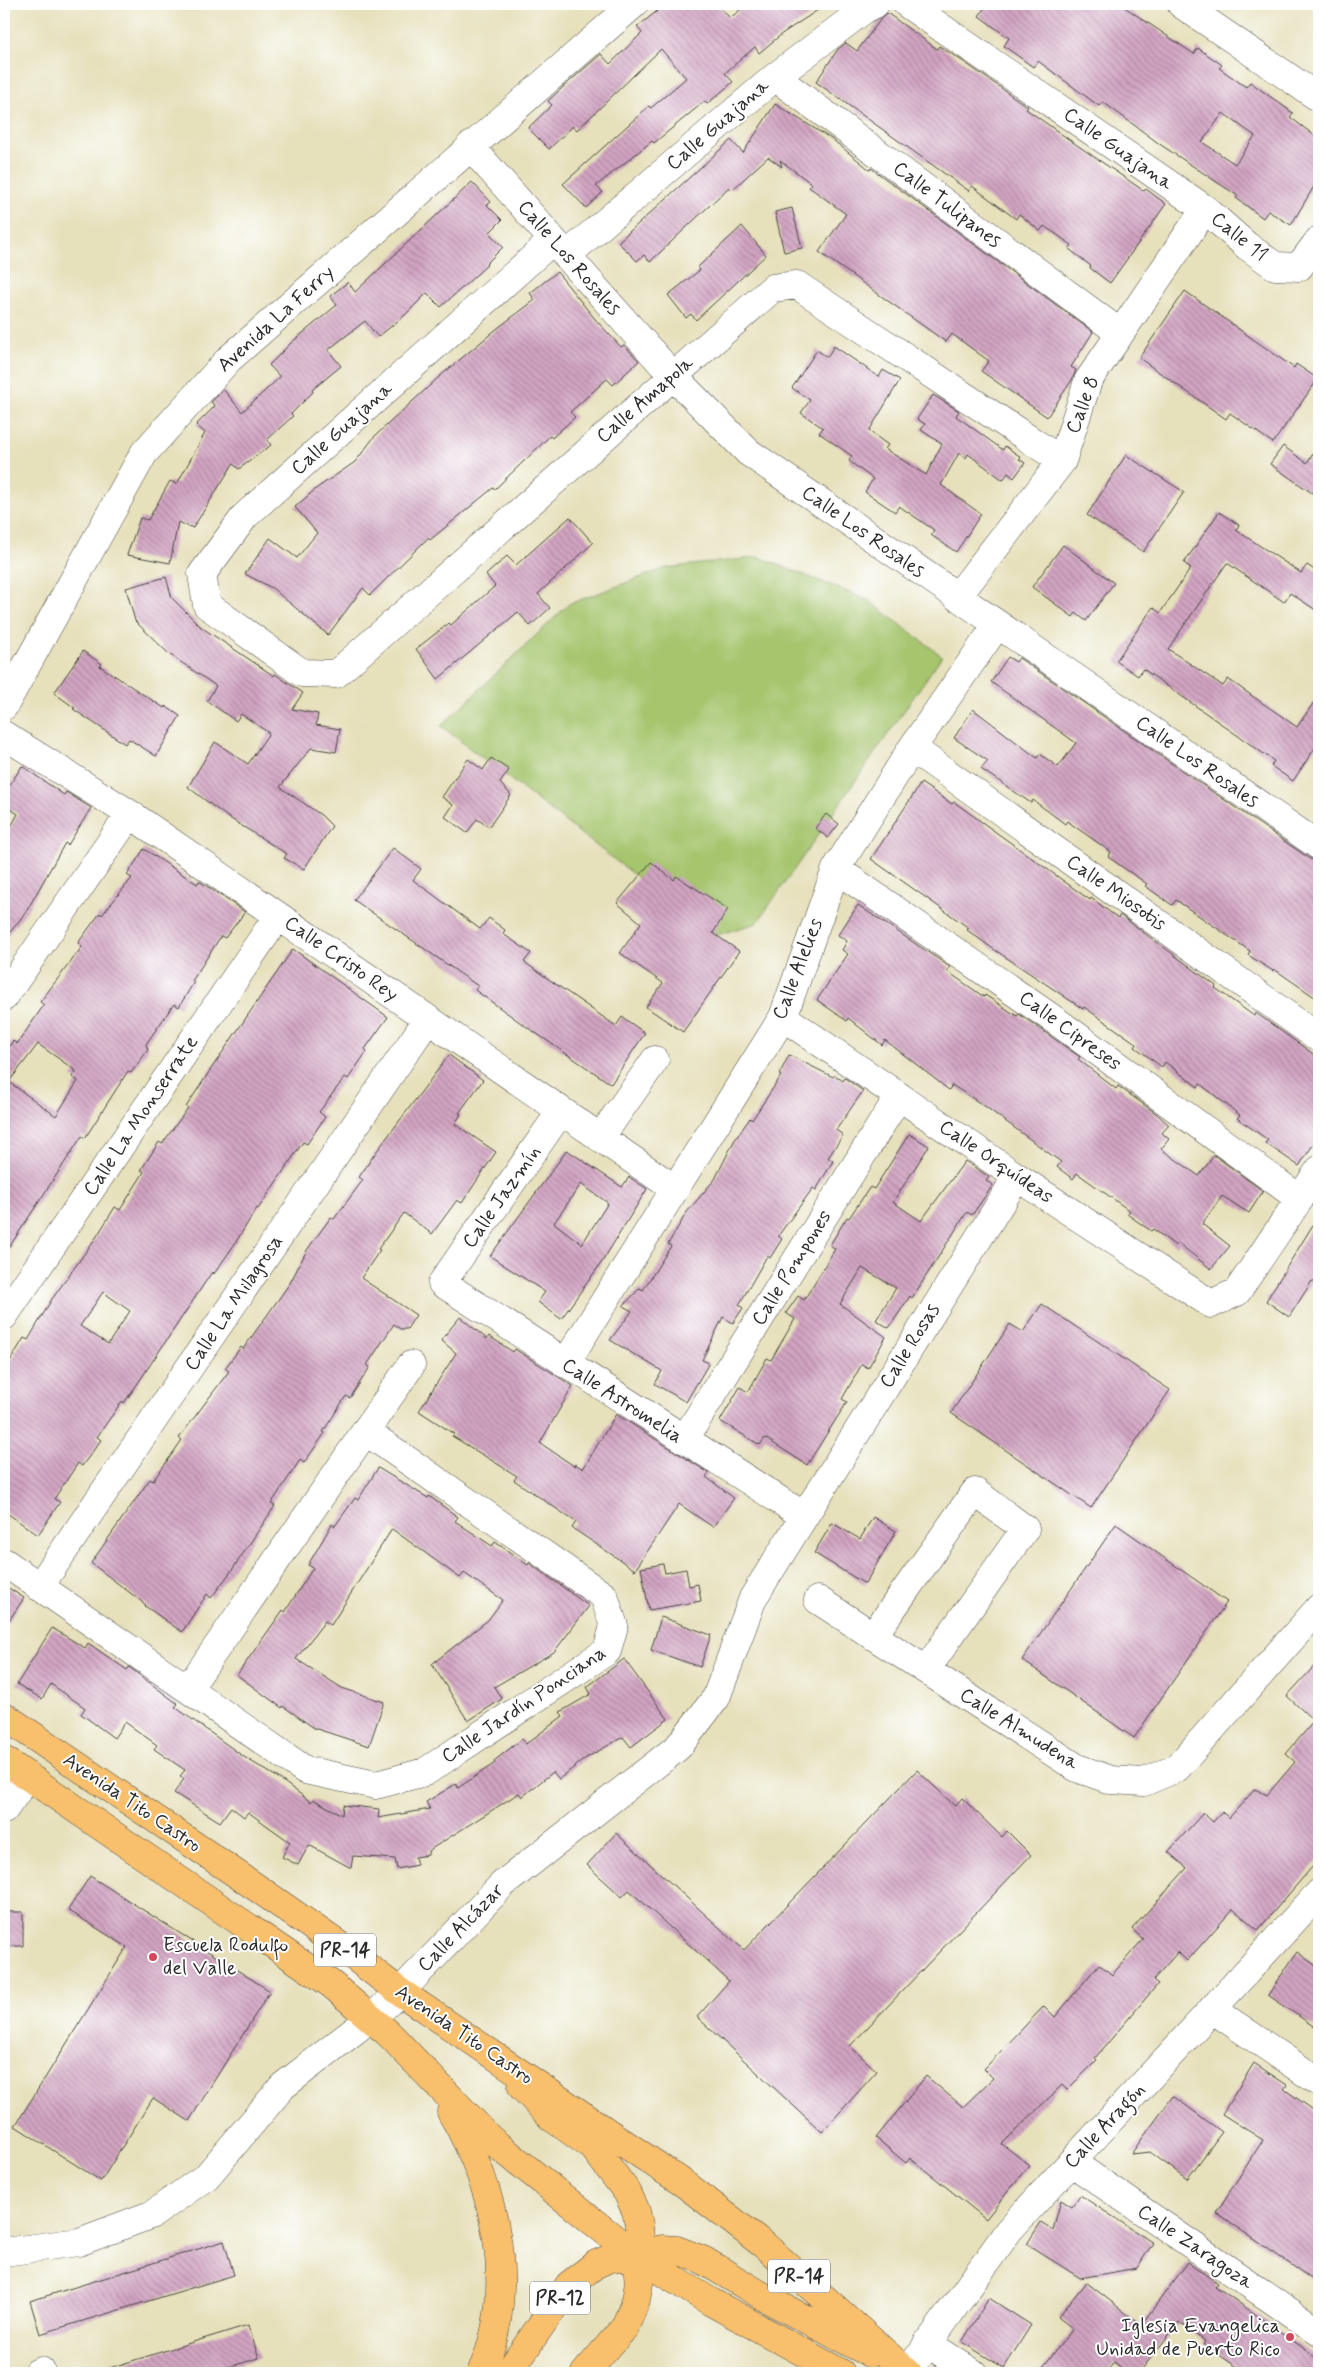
<svg xmlns="http://www.w3.org/2000/svg" width="1323" height="2377" font-family="Mynerve,sans-serif">
	<defs>
		<pattern id="building-back-hatch" width="6" height="6" patternUnits="userSpaceOnUse" patternTransform="scale(1.25)"><rect width="6" height="6" fill="#d2a4c2"/><path d="M-1 5l2 2M0 0l6 6M5-1l2 2" fill="none" stroke="#ab869e"/></pattern>
	</defs>
	<rect width="100%" height="100%" fill="#fff"/>
	<filter id="ink" filterUnits="userSpaceOnUse"><feTurbulence type="fractalNoise" baseFrequency=".02" numOctaves="2"/><feDisplacementMap in="SourceGraphic" scale="10" xChannelSelector="R" yChannelSelector="G"/><feConvolveMatrix kernelMatrix="1 2 1 2 8 2 1 2 1" color-interpolation-filters="sRGB"/></filter>
	<filter id="wash" filterUnits="userSpaceOnUse"><feTurbulence type="fractalNoise" baseFrequency=".0096" numOctaves="4" result="noise"/><feDisplacementMap in="SourceGraphic" scale="20" xChannelSelector="R" yChannelSelector="G"/><feGaussianBlur stdDeviation="1.12" result="paint"/><feColorMatrix in="noise" values="0 0 0 0 0 0 0 0 0 0 0 0 0 0 0 0 0 1.4 0 .05"/><feComposite in="paint" operator="in"/></filter>
	<g filter="url(#wash)">
		<rect width="100%" height="100%" fill="#e6e0bb"/>
		<path fill="#a6c56d" stroke="#68784c" d="M759,557L868,600L942,656L757,923L717,935L660,895L441,726L569,604L666,568Z"/>
		<g id="blocks">
			<path fill="url(#building-back-hatch)" fill-rule="evenodd" d="M666,4H717L730,18L748,4H827L783,33L759,53L755,47L725,73L733,82L707,104L705,101L654,143L652,141L596,186L603,192L586,208L563,184L649,106L651,108L686,78L661,49L577,130L573,126L549,149L528,128L552,105L548,101L561,89L601,54L610,64L642,33L637,27Z
				M987,4H1120L1194,54L1198,48L1222,65L1219,68L1246,87L1250,82L1293,113L1290,117L1319,139V178L1291,225L1268,211L1263,218L1236,198L1238,196L1161,145L1103,102L1099,106L1038,61L1033,67L1004,46L1009,38L979,16ZM1223,113L1255,136L1235,164L1202,142Z
				M887,13L937,49L939,46L964,62L1028,107L1026,109L1074,143L1144,191L1146,189L1166,204L1110,283L1090,268L1091,266L1069,249L1072,245L1044,226L1040,231L1019,214L1016,219L972,186L969,191L816,82L838,49L846,43L857,51L881,19Z
				M775,104L833,140L870,170L871,168L1093,332L1071,367L1076,370L1072,380L1047,417L981,371L989,361L952,334L946,342L819,252L846,214L809,187L812,184L780,160L782,167L768,157L732,190L729,187L650,262L644,255L637,261L618,242L731,140L743,153Z
				M472,182L491,202L487,205L502,220L489,233L503,247L486,264L487,265L441,307L427,293L404,316L378,337L365,321L328,350L341,366L312,390L313,392L291,414L293,416L267,440L271,445L239,469L233,464L193,528L178,522L170,563L127,555L140,518L148,520L170,481L177,484L205,433L196,425L215,406L211,402L217,396L224,390L242,412L280,377L269,365L292,342L337,305L330,296L348,282L355,292Z
				M792,208L802,248L784,252L775,212Z
				M742,226L766,255L696,320L691,314L686,318L668,295L700,270L698,267Z
				M557,272L595,319L621,347L624,345L639,361L613,385L607,379L570,412L575,417L552,438L550,436L495,489L493,488L430,540L428,538L370,595L363,588L328,635L272,588L245,574L270,538L297,558L317,533L295,507L317,488L355,462L375,436L439,377L499,327L535,300L530,293Z
				M1185,291L1294,368L1296,364L1318,379L1273,443L1230,413L1226,419L1139,358Z
				M834,346L879,377L883,370L900,380L869,431L888,445L885,449L926,475L942,444L921,430L925,424L917,419L933,395L959,411L956,416L1003,450L1005,446L1021,457L1019,459L1025,463L1014,478L1008,473L1003,480L968,454L966,458L959,453L941,485L981,514L956,552L931,535L934,530L899,506L895,512L865,492L873,479L849,461L852,456L819,433L823,428L801,413L810,400L792,388L817,350L827,357Z
				M1319,445V483L1312,493L1270,464L1283,446L1307,463Z
				M1126,455L1184,492L1143,552L1087,515Z
				M1219,512L1239,525L1236,530L1301,573L1307,565L1319,573V612L1290,593L1284,602L1227,563L1168,649L1223,686L1228,679L1297,727L1319,695V742L1293,781L1271,766L1274,761L1143,669L1138,676L1116,661L1153,607L1160,613L1191,568L1184,563Z
				M570,517L593,543L538,594L550,608L530,626L518,612L438,679L416,649L449,623L451,625L495,586L486,575L507,556L516,565Z
				M1063,545L1114,583L1086,621L1076,613L1073,617L1032,587Z
				M166,577L172,598L201,627L274,676L275,674L303,693L292,709L318,714L316,725L340,729L336,752L311,748L280,787L321,815L332,826L304,869L284,858L287,854L226,816L188,787L215,742L248,764L269,733L241,714L236,721L207,701L216,686L169,654L135,621L126,588Z
				M83,651L102,664L100,666L144,695L164,708L165,706L180,716L156,756L129,739L125,744L73,709L75,708L54,693Z
				M1008,657L1016,662L1019,658L1310,859L1319,861V1000L1274,969L1273,971L1248,955L1250,951L1176,900L1172,905L1145,886L1147,884L1108,857L1111,852L1067,821L1065,824L1033,800L1031,803L981,769L988,761L954,738L973,709L1037,758L1040,754L1058,767L1076,743L991,682Z
				M491,758L509,770L500,783L511,795L489,827L477,819L467,833L445,817L453,805L442,797L468,759L483,770Z
				M22,766L64,795L66,792L91,808L68,845L65,843L26,912L4,940V839L18,814L4,805V794Z
				M921,783L952,804L954,802L1090,900L1091,898L1118,918L1120,915L1216,986L1215,988L1254,1016L1256,1013L1319,1058V1136L1299,1166L1265,1143L1268,1140L1237,1118L1240,1115L1200,1084L1198,1087L1165,1062L1162,1067L1135,1047L1137,1044L1084,1007L1083,1009L992,948L967,930L969,928L871,859Z
				M826,814L839,824L828,838L815,828Z
				M393,848L421,869L413,880L480,929L489,918L505,930L503,934L531,953L524,962L616,1026L622,1017L645,1033L611,1084L521,1023L475,990L478,986L354,900Z
				M144,849L197,884L199,881L245,912L225,938L221,936L192,981L194,982L179,1007L174,1004L146,1044L148,1050L131,1073L128,1071L85,1138L82,1136L4,1255V1053L13,1041L17,1044L44,1005L40,1002L82,947L78,943L100,913L102,915L132,878L127,875ZM38,1044L76,1071L72,1077L78,1081L56,1116L9,1082Z
				M651,862L674,880L676,876L728,909L713,933L739,951L683,1032L646,1007L663,983L620,953L641,923L617,903Z
				M858,905L950,967L947,971L984,997L985,995L1017,1016L1019,1014L1080,1057L1078,1059L1116,1089L1118,1086L1157,1114L1169,1125L1162,1133L1169,1139L1161,1149L1199,1176L1214,1155L1263,1191L1249,1213L1222,1196L1202,1224L1230,1246L1211,1269L1178,1243L1176,1246L1153,1229L1151,1231L1127,1214L1130,1211L1077,1173L1073,1179L1057,1167L1061,1162L986,1107L952,1085L949,1090L885,1040L882,1045L848,1018L847,1021L817,1000L848,954L842,950L847,941L838,935Z
				M293,949L388,1017L365,1049L367,1051L348,1079L345,1077L319,1112L325,1117L307,1144L303,1142L258,1209L257,1208L234,1245L214,1274L212,1272L138,1383L124,1403L122,1401L97,1437L101,1440L82,1466L78,1463L54,1499L60,1502L38,1535L4,1511V1371L24,1338L28,1340L52,1299L97,1236L115,1207L120,1210L144,1172L141,1170L159,1142L162,1144L188,1108L186,1107L209,1072ZM103,1292L130,1311L108,1344L80,1326Z
				M449,1055L483,1080L459,1113L461,1114L455,1124L496,1152L462,1203L457,1200L432,1234L404,1213L378,1249L380,1250L361,1278L416,1315L407,1329H400L394,1324L367,1365L370,1367L350,1398L346,1396L323,1432L325,1433L304,1463L300,1460L271,1504L275,1506L232,1570L211,1598L207,1594L182,1632L145,1606L146,1605L91,1563L150,1479L153,1481L182,1440L179,1438L229,1371L225,1368L241,1347L243,1349L290,1283L307,1250L331,1217L334,1219L363,1180L359,1177L376,1152Z
				M789,1055L833,1077L835,1075L843,1081L845,1078L863,1091L836,1130L843,1135L828,1158L833,1161L816,1190L813,1188L778,1236L782,1239L770,1258L767,1256L739,1305L743,1308L733,1323L723,1317L702,1360L709,1363L686,1402L655,1384L662,1371L610,1340L632,1311L623,1306L640,1288L643,1290L671,1246L668,1244L687,1212L715,1179L734,1141L750,1118L752,1120L781,1076L779,1075Z
				M909,1134L929,1146L893,1202L921,1221L965,1161L989,1177L986,1181L993,1185L972,1215L967,1212L912,1298L910,1296L889,1328L876,1320L896,1288L862,1268L840,1304L886,1337L868,1368L862,1364L842,1399L847,1402L807,1465L765,1438L760,1445L720,1421L740,1387L748,1392L767,1358L771,1360L795,1319L786,1313L798,1296L804,1300L835,1249L830,1245L847,1217L849,1218L870,1187L874,1189Z
				M567,1150L622,1187L629,1177L647,1189L602,1262L561,1319L538,1302L545,1292L490,1256ZM581,1184L608,1203L582,1244L554,1223Z
				M1319,1215V1285L1312,1281L1289,1317L1266,1301Z
				M1042,1304L1170,1390L1091,1508L951,1413L1010,1324L1023,1332Z
				M460,1317L487,1339L489,1336L513,1352L515,1349L573,1386L540,1443L574,1466L575,1464L583,1469L616,1414L709,1473L706,1477L734,1498L713,1527L679,1504L635,1570L572,1528L576,1522L514,1480L517,1476L452,1436L454,1434L419,1411L456,1353L441,1340Z
				M378,1468L428,1498L429,1496L458,1517L455,1521L492,1546L495,1542L528,1565L529,1563L589,1606L554,1652L494,1687L502,1699L468,1721L432,1664L488,1620L503,1600L464,1573L460,1578L392,1529L331,1625L325,1621L296,1659L342,1688L384,1702L369,1746L314,1728L283,1706L282,1708L237,1675L283,1610L285,1612L313,1568L308,1565L332,1524L335,1526L355,1498L358,1500Z
				M873,1517L896,1531L865,1584L814,1553L832,1523L860,1539Z
				M1116,1524L1227,1602L1134,1738L1022,1660Z
				M663,1564L665,1573L686,1569L689,1586L698,1584L701,1601L649,1610L641,1568Z
				M4,1585L24,1598L4,1628Z
				M661,1617L711,1635L700,1667L651,1650Z
				M52,1628L85,1648L88,1643L127,1670L129,1667L178,1704L175,1707L244,1757L277,1777L311,1802L313,1799L342,1815L343,1805L379,1809L378,1818L430,1809L426,1802L456,1784L458,1788L495,1763L494,1761L522,1739L526,1744L563,1716L560,1712L591,1694L587,1687L624,1659L668,1719L631,1747L623,1737L586,1758L559,1779L553,1772L522,1797L519,1793L428,1851V1855L415,1857L417,1865L397,1869L395,1859L353,1856L351,1868L309,1845L298,1865L282,1857L290,1842L248,1812L244,1817L231,1807L220,1822L174,1793L184,1779L180,1776L185,1770L154,1749L157,1745L125,1722L114,1738L81,1714L85,1708L51,1684L42,1699L17,1684Z
				M1319,1661V1859L1258,1930L1233,1909L1187,1961L1178,1952L1153,1980L1158,1984L1095,2058L1097,2060L1067,2090L1062,2085L1002,2144L1029,2165L986,2219L910,2158L906,2163L876,2138L926,2076L963,2107L993,2078L984,2069L1044,2006L1055,2017L1099,1964L1112,1975L1143,1939L1132,1929L1187,1868L1168,1852L1203,1813L1213,1822L1222,1812L1229,1818L1255,1789L1267,1795L1295,1762L1286,1754L1314,1721L1287,1696Z
				M917,1770L955,1806L962,1798L1002,1837L1007,1831L1031,1855L850,2046L877,2071L822,2132L697,2017L729,1981L629,1890L622,1897L587,1865L616,1833L744,1950Z
				M90,1876L270,1991L189,2121L153,2098L101,2181L15,2126L127,1947L68,1910Z
				M4,1912H23V1946H4Z
				M1297,1952L1319,1968V2030L1268,1995Z
				M1254,2063L1287,2085L1284,2089L1319,2114V2284L1216,2213L1263,2140L1222,2114Z
				M1173,2096L1222,2132L1187,2179L1150,2152L1131,2154Z
				M1080,2195L1153,2243L1137,2268L1080,2278L1027,2244L1041,2222L1053,2230L1061,2200L1072,2207Z
				M224,2241L234,2275L40,2334L30,2301Z
				M1188,2262L1217,2283L1215,2286L1319,2359V2373H1246L1203,2344L1205,2342L1179,2322L1139,2373H1128L1114,2362L1106,2373H1038L1073,2329L1058,2317L1086,2282L1141,2325Z
				M989,2298L1031,2325L1004,2368L962,2342Z
				M248,2325L259,2358L208,2373H106V2369Z"/>
		</g>
	</g>
	<g filter="url(#ink)">
		<use href="#blocks" fill-opacity="0" stroke="#474641" stroke-width="1"/>
		<g fill="none" stroke-linecap="round" stroke-linejoin="round">
			<g stroke="#474641" stroke-width="29">
				<path id="minor" d="M907,4L1205,209L1247,246L1275,266L1299,267L1319,240
					M1181,4L1319,98
					M775,77L1120,333
					M470,146L672,375L748,452L1319,846
					M553,240L245,516L202,574L207,605L302,673L336,674L773,288L797,285L1062,461
					M567,255L775,77L865,9L875,4
					M957,597L1062,461L1088,381L1205,209
					M4,706L144,453L229,359L634,4
					M4,735L130,814L675,1189
					M912,748L1319,1038
					M836,869L1059,1023L1300,1199
					M4,997L130,814
					M783,1017L1017,1177L1211,1304L1237,1292L1319,1170
					M561,1111L442,1283L804,1516
					M600,1138L655,1060
					M4,1316L278,916
					M565,1364L783,1017L836,869L912,748L997,625
					M684,1440L899,1096
					M4,1562L305,1770L376,1785L425,1772L607,1651L614,1626L604,1596L365,1431
					M39,1587L428,1019
					M818,1600L1077,1768L1111,1780L1144,1782L1177,1768L1319,1608
					M873,1636L975,1492L1025,1529L926,1670
					M188,1689L411,1365
					M4,1810L28,1776
					M1212,2009L1319,2082
					M1071,2162L1319,2332
					M4,2252L79,2242L153,2214L207,2176L283,2086L371,2018L400,1992L503,1884L678,1747L716,1698L753,1598L1017,1177
					M927,2343L973,2373
					M37,2373L41,2371
					M907,2373L1009,2230L1319,1893"/>
			</g>
			<g stroke="#474641" stroke-width="29">
				<path id="major" d="M4,1716L260,1890L340,1946L400,1992L686,2185L764,2245L908,2373
					M4,1760L331,1984L388,2033L490,2139L636,2256L711,2302L841,2373
					M522,2087L551,2117L593,2147L627,2192L636,2211L639,2225L640,2239L636,2256L639,2283L636,2300L625,2327L585,2373
					M451,2112C496,2189 519,2289 481,2373
					M508,2373L569,2285L596,2264L611,2258L636,2256L662,2249L677,2250L703,2260L764,2297L869,2353"/>
			</g>
			<use href="#minor" stroke="#fff" stroke-width="28"/>
			<use href="#major" stroke="#f8bf6c" stroke-width="28"/>
		</g>
	</g>
	<g fill="#d1495b" stroke="#fff" stroke-width="2">
		<circle cx="153" cy="1957" r="5"/>
		<circle cx="1290" cy="2337" r="5"/>
	</g>
	<g text-anchor="middle" dominant-baseline="central" stroke-width="4" stroke-linejoin="round" paint-order="stroke">
		<g fill="#fff" stroke="#6b6b6b" stroke-width="1">
			<rect x="314" y="1933.5" width="62" height="33" rx="4"/>
			<rect x="768" y="2259.5" width="62" height="33" rx="4"/>
			<rect x="530" y="2281.5" width="60" height="33" rx="4"/>
		</g>
		<g font-size="19" font-weight="bold" fill="#2b2b2b">
			<text x="345" y="1950">PR-14</text>
			<text x="799" y="2276">PR-14</text>
			<text x="560" y="2298">PR-12</text>
		</g>
		<g font-size="20" fill="#2b2b2b" stroke="#fff">
			<text transform="translate(718 125) rotate(-41)">Calle Guajana</text>
			<text transform="translate(1118 149) rotate(35)">Calle Guajana</text>
			<text transform="translate(947 205) rotate(37)">Calle Tulipanes</text>
			<text transform="translate(1239 237) rotate(39)">Calle 11</text>
			<text transform="translate(569 258) rotate(49)">Calle Los Rosales</text>
			<text transform="translate(276 319) rotate(-42)">Avenida La Ferry</text>
			<text transform="translate(645 400) rotate(-41)">Calle Amapola</text>
			<text transform="translate(1083 405) rotate(-69)">Calle 8</text>
			<text transform="translate(342 429) rotate(-42)">Calle Guajana</text>
			<text transform="translate(863 532) rotate(35)">Calle Los Rosales</text>
			<text transform="translate(1197 762) rotate(35)">Calle Los Rosales</text>
			<text transform="translate(1116 893) rotate(35)">Calle Miosotis</text>
			<text transform="translate(341 959) rotate(35)">Calle Cristo Rey</text>
			<text transform="translate(798 969) rotate(-69)">Calle Alelies</text>
			<text transform="translate(1070 1031) rotate(36)">Calle Cipreses</text>
			<text transform="translate(141 1116) rotate(-56)">Calle La Monserrate</text>
			<text transform="translate(996 1162) rotate(34)">Calle Orquídeas</text>
			<text transform="translate(502 1197) rotate(-55)">Calle Jazmín</text>
			<text transform="translate(792 1268) rotate(-58)">Calle Pompones</text>
			<text transform="translate(234 1303) rotate(-56)">Calle La Milagrosa</text>
			<text transform="translate(910 1346) rotate(-58)">Calle Rosas</text>
			<text transform="translate(622 1401) rotate(33)">Calle Astromelia</text>
			<text transform="translate(524 1705) rotate(-34)">Calle Jardín Ponciana</text>
			<text transform="translate(1019 1729) rotate(32)">Calle Almudena</text>
			<text transform="translate(132 1803) rotate(34)">Avenida Tito Castro</text>
			<text transform="translate(461 1928) rotate(-46)">Calle Alcázar</text>
			<text transform="translate(464 2035) rotate(34)">Avenida Tito Castro</text>
			<text transform="translate(1105 2126) rotate(-47)">Calle Aragón</text>
			<text transform="translate(1195 2247) rotate(34)">Calle Zaragoza</text>
		</g>
		<g font-size="20" fill="#2b2b2b" stroke="#fff" text-anchor="start">
			<text x="163" y="1945">Escuela Rodulfo<tspan x="163" dy="23">del Valle</tspan></text>
			<text x="1280" y="2326" text-anchor="end">Iglesia Evangelica<tspan x="1280" dy="23">Unidad de Puerto Rico</tspan></text>
		</g>
	</g>
	<rect width="1323" height="2377" fill="none" stroke="#fff" stroke-width="20"/>
</svg>
